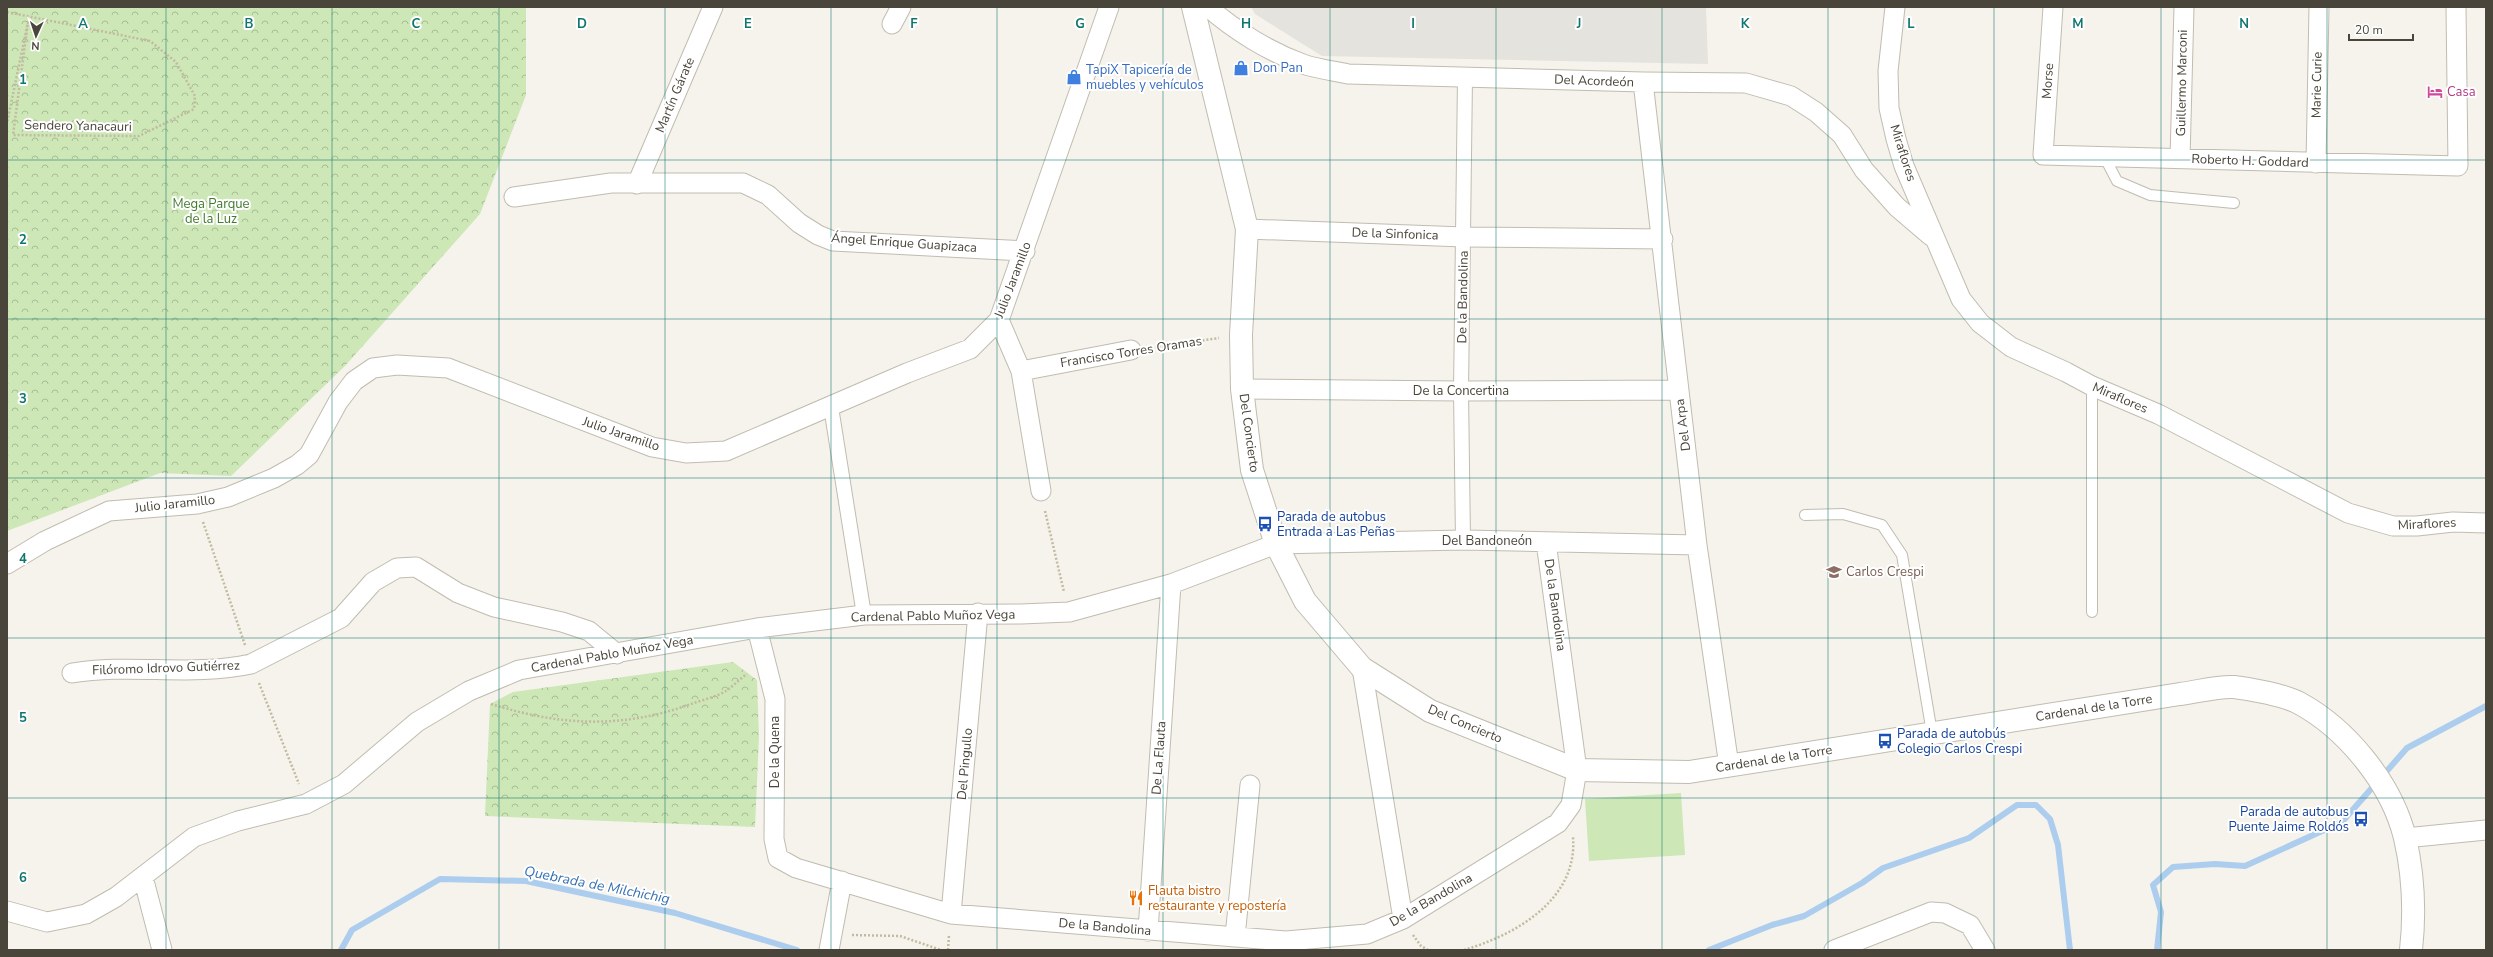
<svg xmlns="http://www.w3.org/2000/svg" width="2493" height="957" font-family="'Nunito Sans',sans-serif">
	<defs>
		<pattern id="forest-crowns" width="20" height="18" patternUnits="userSpaceOnUse"><rect width="20" height="18" fill="#cde7b7"/><path d="M2 6a3 3 0 1 1 6 0M12 15a3 3 0 1 1 6 0" fill="none" stroke="#a8bd96"/></pattern>
	</defs>
	<rect width="100%" height="100%" fill="#f5f3ec"/>
	<path fill="#e5e3dd" d="M1251,7H1706L1708,64L1322,56L1255,14Z"/>
	<path fill="url(#forest-crowns)" d="M7,7H526V95L480,214L345,366L231,476L160,473L7,531Z
		M733,662L757,680L759,736L755,827L485,816L490,704L513,692Z"/>
	<path fill="#cde7b7" d="M1681,793L1685,855L1589,861L1585,799Z"/>
	<g fill="none" stroke-linecap="round" stroke-linejoin="round">
		<path stroke="#accdee" stroke-width="6" d="M341,950L352,930L440,879L526,881L675,913L797,950
			M1709,950L1772,925L1804,916L1862,883L1883,868L1969,838L2017,805H2036L2050,819L2058,845L2070,950
			M2157,950L2161,912L2153,885L2173,867L2215,864L2245,866L2342,822L2407,748L2486,706"/>
		<g stroke="#c1bcaf" stroke-width="12">
			<path id="service" d="M2104,156L2117,181L2150,195L2234,203
				M2092,386V612
				M1805,515L1843,514L1882,525L1902,555L1932,733"/>
		</g>
		<g stroke="#c1bcaf" stroke-width="16">
			<path id="pedestrian" d="M831,407L864,615
				M1463,540L1461,391L1465,78"/>
		</g>
		<g stroke="#c1bcaf" stroke-width="21">
			<path id="minor" d="M1208,7C1235,31 1270,52 1303,64C1317,69 1334,71 1348,74L1643,82L1746,83L1791,96L1816,112L1842,135L1864,170L1897,207L1931,236
				M1895,7L1888,71L1889,108L1896,139L1904,166L1961,299L1980,323L2011,347L2066,372L2092,386L2158,414L2348,513L2393,526H2417L2453,522L2486,523
				M2053,7L2043,155L2458,166L2456,7
				M892,24L901,7
				M1643,82L1697,545L1729,766
				M2180,159L2184,7
				M2316,163L2319,7
				M637,184L713,7
				M514,197L611,183H743L768,195L799,223L818,235L833,241L1025,251
				M1247,229L1464,237L1663,239
				M999,320L1021,371L1041,491
				M1021,371L1131,350
				M1242,389L1461,391L1679,390
				M7,564L45,541L109,511L197,504L228,497L274,478L297,465L309,455L338,402L354,381L373,368L397,365L448,368L652,447L686,453L726,451L907,373L970,349L999,320L1109,7
				M757,628L775,699L774,839L778,858L796,868L951,914L1286,941L1367,934L1403,919L1558,823L1571,805L1577,770L1546,542
				M1362,668L1403,919
				M72,673C131,663 192,677 251,664L341,618L373,582L397,568L416,567L458,593L494,607L562,622L589,631L617,654
				M2405,838L2486,830
				M143,877L162,950
				M7,911L47,922L86,914L116,897L194,837L238,821L306,804L344,784L417,722L469,691L519,670L757,628L864,615L1021,614L1069,612L1171,584L1276,544L1463,540L1697,545
				M951,914L978,613
				M1148,931L1171,584
				M1235,937L1250,785
				M829,950L842,881
				M1834,950L1931,912L1945,913L1970,925L1985,950"/>
		</g>
		<g stroke="#c1bcaf" stroke-width="24">
			<path id="tertiary" d="M1193,7L1247,229L1241,335L1242,389L1252,470L1276,544L1305,601L1362,668L1430,711L1577,770L1689,772L2180,694C2197,692 2217,686 2234,687C2251,689 2284,695 2299,703C2347,729 2392,784 2405,838C2413,873 2415,914 2411,950"/>
		</g>
		<path stroke="#c2baa1" stroke-width="2.5" stroke-dasharray="2 2" stroke-linecap="butt" d="M7,12L150,41L176,62L195,96L194,109L139,136L13,135L28,22L7,123
			M1151,348L1219,338
			M1045,511L1064,592
			M203,522L245,645
			M259,683L299,784
			M491,704C561,726 622,729 691,704C702,700 716,697 726,691C733,686 740,679 747,674
			M852,935L900,936L941,950
			M1413,935L1421,946L1428,950
			M948,950L949,935
			M1464,950C1515,935 1578,900 1573,837"/>
		<use href="#service" stroke="#fff" stroke-width="10"/>
		<use href="#pedestrian" stroke="#fff" stroke-width="14"/>
		<use href="#minor" stroke="#fff" stroke-width="19"/>
		<use href="#tertiary" stroke="#fff" stroke-width="22"/>
	</g>
	<path fill="none" stroke="#0f766e" stroke-width="1" stroke-opacity="0.55" d="M166,7V950M332,7V950M499,7V950M665,7V950M831,7V950M997,7V950M1163,7V950M1330,7V950M1496,7V950M1662,7V950M1828,7V950M1994,7V950M2161,7V950M2327,7V950M7,160H2486M7,319H2486M7,478H2486M7,638H2486M7,798H2486"/>
	<defs>
		<g id="shop-bare" transform="scale(1.2)"><path d="M-5-2.5h2.3a2.7 3.5 0 0 1 5.4 0H5L5.5 6h-11ZM-1.5-2.5h3a1.5 2.3 0 0 0-3 0Z" fill="#3f7fe0" stroke="#fff" stroke-width="2.5" paint-order="stroke"/></g>
		<g id="hotel-bare" transform="scale(1.2)"><path d="M-6-4.5h1.5V1H6V5H4.5V3h-9V5H-6ZM-4 0a1.8 1.8 0 1 1 3.6 0ZM.5 0V-2.5h3Q6-2.5 6 0Z" fill="#d1479c" stroke="#fff" stroke-width="2.5" paint-order="stroke"/></g>
		<g id="bus-bare" transform="scale(1.2)"><path d="M-5-6H5V4H4V6H2V4H-2V6H-4V4H-5ZM-3.5-4V0h7V-4ZM-3.5 1.2v1.5H-2V1.2ZM2 1.2v1.5H3.5V1.2Z" fill="#1a4fb4" stroke="#fff" stroke-width="2.5" paint-order="stroke"/></g>
		<g id="school-bare" transform="scale(1.2)"><path d="M0-5L7-2L0 1L-7-2ZM-4 1L0 2.5L4 1V4Q0 6-4 4Z" fill="#8d6e63" stroke="#fff" stroke-width="2.5" paint-order="stroke"/></g>
		<g id="restaurant-bare" transform="scale(1.2)"><path d="M-5-6h1v4h1v-4h1v4h1v-4h1v5L-1.5 .5V6h-2V.5L-5-1ZM5-6V6H3V1.5H1.5Q1.5-4 5-6Z" fill="#e8710a" stroke="#fff" stroke-width="2.5" paint-order="stroke"/></g>
	</defs>
	<g fill-rule="evenodd">
		<use href="#shop-bare" x="1241" y="68"/>
		<use href="#shop-bare" x="1074" y="77"/>
		<use href="#hotel-bare" x="2435" y="92"/>
		<use href="#bus-bare" x="1265" y="524"/>
		<use href="#school-bare" x="1834" y="572"/>
		<use href="#bus-bare" x="1885" y="741"/>
		<use href="#bus-bare" x="2361" y="819"/>
		<use href="#restaurant-bare" x="1136" y="898"/>
	</g>
	<g text-anchor="middle" dominant-baseline="central" stroke-width="4" stroke-linejoin="round" paint-order="stroke">
		<g font-size="13" fill="#366cbe" stroke="#fff" text-anchor="start">
			<text x="1253" y="68">Don Pan</text>
			<text x="1086" y="70">TapiX Tapicería de<tspan x="1086" dy="15">muebles y vehículos</tspan></text>
		</g>
		<g font-size="13" fill="#4a453a" stroke="#fff">
			<text transform="translate(1594 81) rotate(2)">Del Acordeón</text>
			<text transform="translate(2048 81) rotate(-86)">Morse</text>
			<text transform="translate(2182 83) rotate(-89)">Guillermo Marconi</text>
			<text transform="translate(2317 85) rotate(-89)">Marie Curie</text>
			<text transform="translate(675 95) rotate(-67)">Martín Gárate</text>
			<text transform="translate(78 126) rotate(1)">Sendero Yanacauri</text>
			<text transform="translate(1903 153) rotate(72)">Miraflores</text>
			<text transform="translate(2250 161) rotate(2)">Roberto H. Goddard</text>
			<text transform="translate(1395 234) rotate(2)">De la Sinfonica</text>
			<text transform="translate(904 243) rotate(4)">Ángel Enrique Guapizaca</text>
			<text transform="translate(1013 280) rotate(-69)">Julio Jaramillo</text>
			<text transform="translate(1463 297) rotate(-89)">De la Bandolina</text>
			<text transform="translate(1131 352) rotate(-9)">Francisco Torres Oramas</text>
			<text x="1461" y="391">De la Concertina</text>
			<text transform="translate(2120 398) rotate(23)">Miraflores</text>
			<text transform="translate(1683 425) rotate(-97)">Del Arpa</text>
			<text transform="translate(1249 433) rotate(82)">Del Concierto</text>
			<text transform="translate(621 434) rotate(19)">Julio Jaramillo</text>
			<text transform="translate(175 504) rotate(-6)">Julio Jaramillo</text>
			<text transform="translate(2427 524) rotate(-3)">Miraflores</text>
			<text x="1487" y="541">Del Bandoneón</text>
			<text transform="translate(1555 605) rotate(82)">De la Bandolina</text>
			<text transform="translate(933 616) rotate(-1)">Cardenal Pablo Muñoz Vega</text>
			<text transform="translate(612 654) rotate(-10)">Cardenal Pablo Muñoz Vega</text>
			<text transform="translate(166 668) rotate(-2)">Filóromo Idrovo Gutiérrez</text>
			<text transform="translate(2094 708) rotate(-9)">Cardenal de la Torre</text>
			<text transform="translate(1465 724) rotate(23)">Del Concierto</text>
			<text transform="translate(775 752) rotate(-90)">De la Quena</text>
			<text transform="translate(1159 758) rotate(-86)">De La Flauta</text>
			<text transform="translate(1774 759) rotate(-9)">Cardenal de la Torre</text>
			<text transform="translate(965 764) rotate(-85)">Del Pingullo</text>
			<text transform="translate(1431 900) rotate(-30)">De la Bandolina</text>
			<text transform="translate(1105 927) rotate(5)">De la Bandolina</text>
		</g>
		<g font-size="13" fill="#b23c85" stroke="#fff" text-anchor="start">
			<text x="2447" y="92">Casa</text>
		</g>
		<g font-size="13" fill="#437a2e" stroke="#fff">
			<text x="211" y="204">Mega Parque<tspan x="211" dy="15">de la Luz</tspan></text>
		</g>
		<g font-size="13" fill="#164399" stroke="#fff" text-anchor="start">
			<text x="1277" y="517">Parada de autobus<tspan x="1277" dy="15">Entrada a Las Peñas</tspan></text>
			<text x="1897" y="734">Parada de autobús<tspan x="1897" dy="15">Colegio Carlos Crespi</tspan></text>
			<text x="2349" y="812" text-anchor="end">Parada de autobus<tspan x="2349" dy="15">Puente Jaime Roldós</tspan></text>
		</g>
		<g font-size="13" fill="#785e54" stroke="#fff" text-anchor="start">
			<text x="1846" y="572">Carlos Crespi</text>
		</g>
		<g font-size="13" fill="#c56008" stroke="#fff" text-anchor="start">
			<text x="1148" y="891">Flauta bistro<tspan x="1148" dy="15">restaurante y repostería</tspan></text>
		</g>
		<g font-size="14" font-style="italic" fill="#3671b3" stroke="#fff">
			<text transform="translate(597 885) rotate(11)">Quebrada de Milchichig</text>
		</g>
	</g>
	<g font-size="13" text-anchor="middle" font-weight="bold" fill="#0f766e" stroke="#fff" stroke-width="4" stroke-linejoin="round" paint-order="stroke">
		<text x="83" y="28">A</text>
		<text x="249" y="28">B</text>
		<text x="416" y="28">C</text>
		<text x="582" y="28">D</text>
		<text x="748" y="28">E</text>
		<text x="914" y="28">F</text>
		<text x="1080" y="28">G</text>
		<text x="1246" y="28">H</text>
		<text x="1413" y="28">I</text>
		<text x="1579" y="28">J</text>
		<text x="1745" y="28">K</text>
		<text x="1911" y="28">L</text>
		<text x="2078" y="28">M</text>
		<text x="2244" y="28">N</text>
		<text x="23" y="84">1</text>
		<text x="23" y="244">2</text>
		<text x="23" y="403">3</text>
		<text x="23" y="563">4</text>
		<text x="23" y="722">5</text>
		<text x="23" y="882">6</text>
	</g>
	<rect width="2493" height="957" fill="none" stroke="#4a453a" stroke-width="16"/>
	<g transform="translate(36 36) rotate(183)" stroke="#ffffff" stroke-width="3" paint-order="stroke">
	<path d="M0-3L7 15L0 10L-7 15Z" fill="#4a453a"/>
	<text y="-6" font-size="11" font-weight="bold" text-anchor="middle" fill="#4a453a">N</text>
	</g>
	<path d="M2349 34v6h64v-6" fill="none" stroke="#4a453a" stroke-width="2"/>
	<text x="2355" y="34" font-size="12" fill="#4a453a" stroke="#ffffff" stroke-width="3" paint-order="stroke">20 m</text>
</svg>
